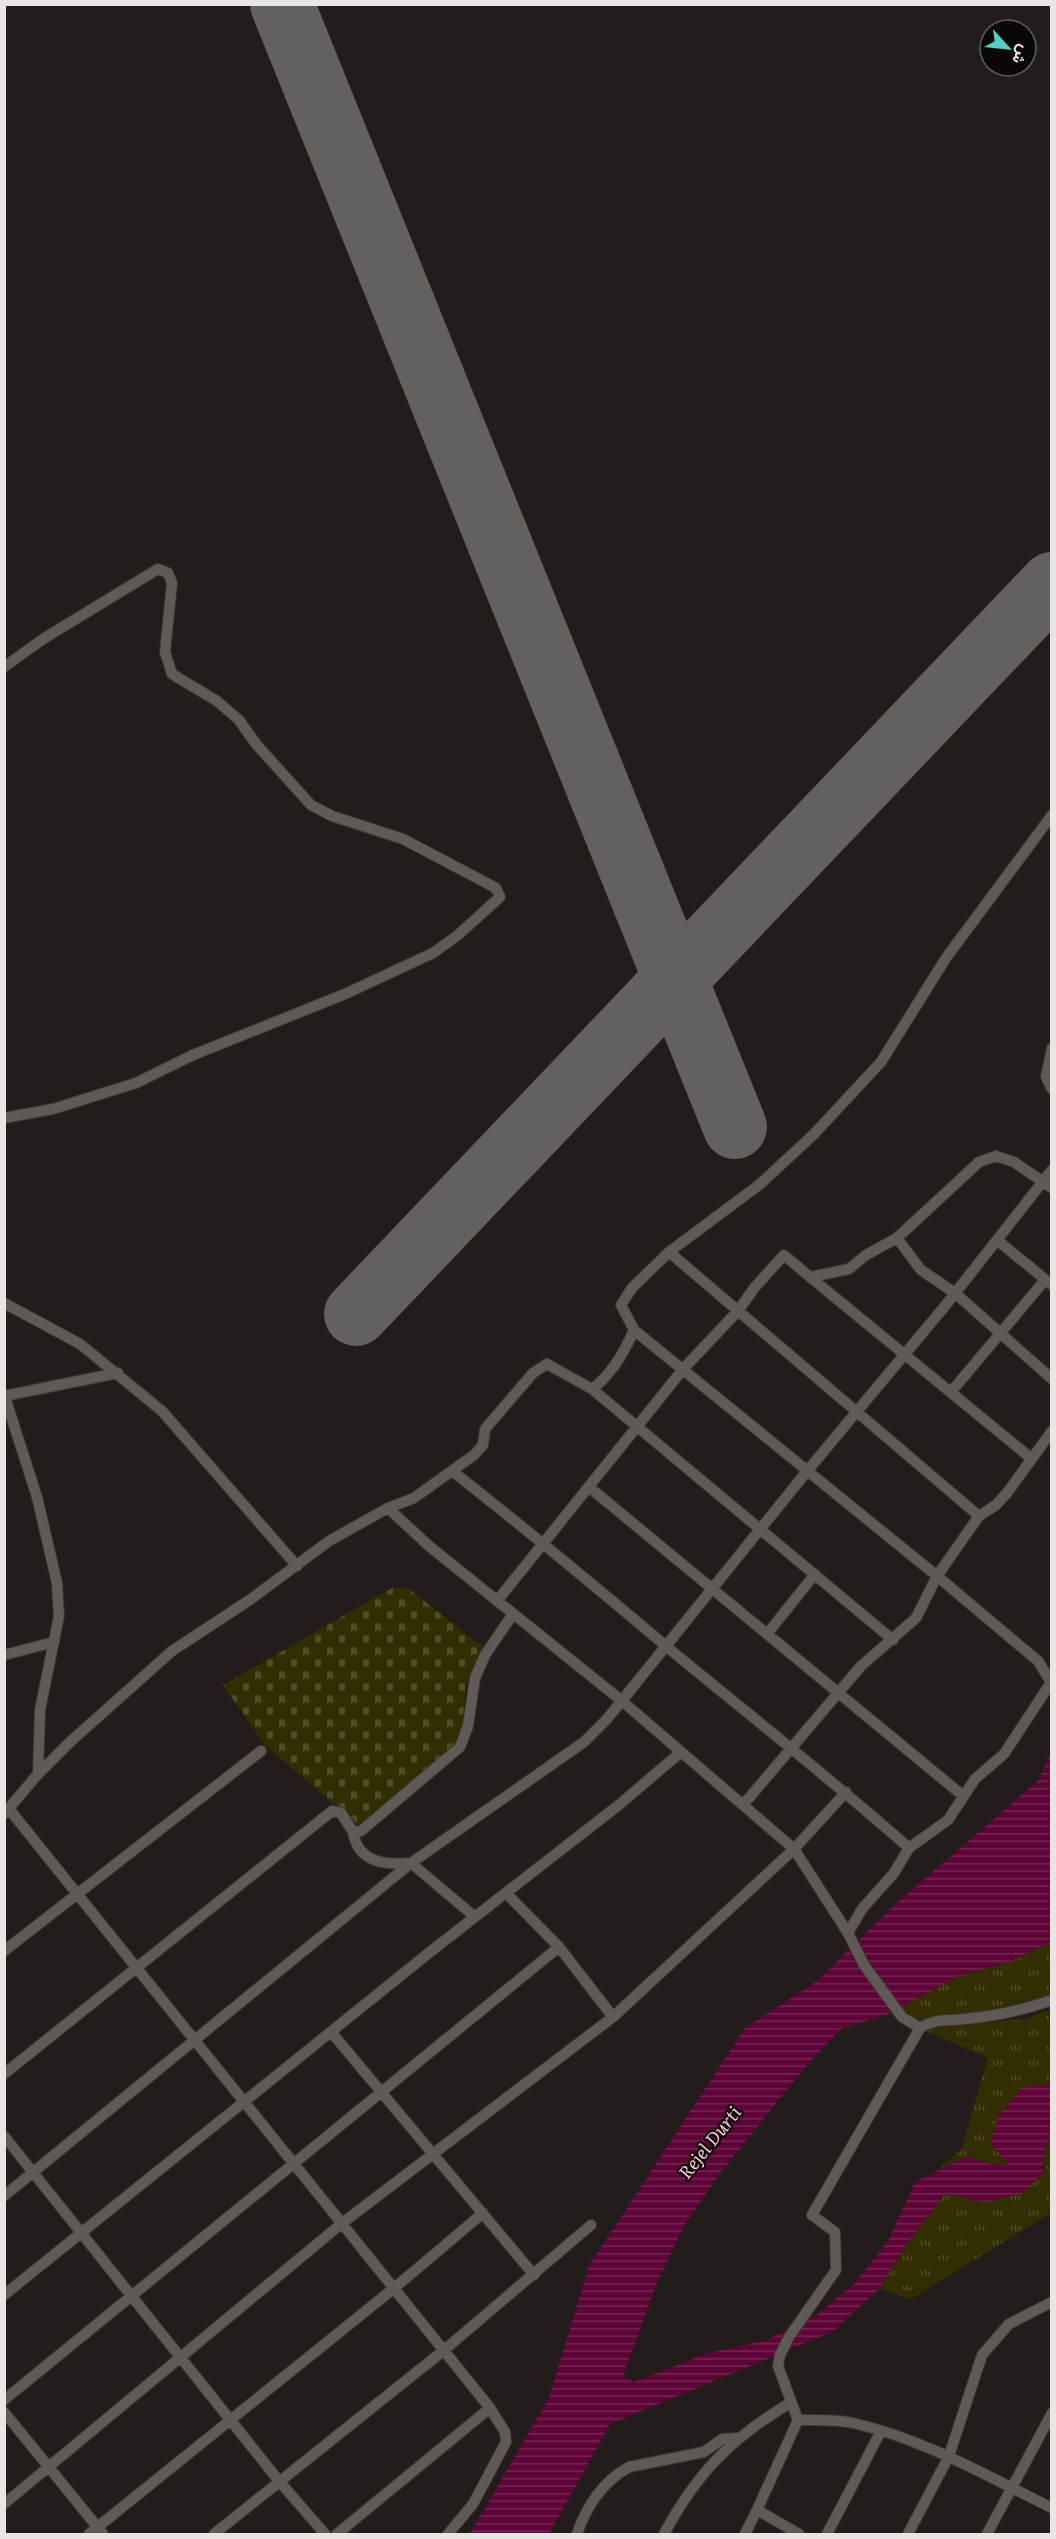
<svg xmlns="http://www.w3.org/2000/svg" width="1056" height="2539" font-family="Literata,Vazirmatn,serif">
	<defs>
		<pattern id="grass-tufts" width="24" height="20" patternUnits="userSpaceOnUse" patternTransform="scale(1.5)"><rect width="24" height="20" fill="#322e01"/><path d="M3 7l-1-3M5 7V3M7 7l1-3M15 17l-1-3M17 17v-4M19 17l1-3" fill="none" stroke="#504c26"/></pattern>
		<pattern id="cemetery-stones" width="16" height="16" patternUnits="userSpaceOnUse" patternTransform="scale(1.5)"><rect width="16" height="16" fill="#322e01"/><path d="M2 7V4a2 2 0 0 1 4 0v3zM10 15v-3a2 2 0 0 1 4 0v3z" fill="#504c26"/></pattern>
		<pattern id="water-rules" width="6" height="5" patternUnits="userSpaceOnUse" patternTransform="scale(1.5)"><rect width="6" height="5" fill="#5f0437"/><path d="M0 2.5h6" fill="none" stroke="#762854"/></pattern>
	</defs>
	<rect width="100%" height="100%" fill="#221d1a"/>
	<path fill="url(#grass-tufts)" d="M1051,1942V1997C1024,2006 994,2013 965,2016C945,2018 939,2012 921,2024L904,2015L899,2007L961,1975L1007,1963Z
		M1051,2009V2084L1022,2088L1009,2164L995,2165L966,2157L939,2169L961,2150L988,2058L926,2031L948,2025L1025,2019Z
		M1051,2134V2213L911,2299L879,2289L908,2242L945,2194L985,2202L1043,2173L1045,2148Z"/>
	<path fill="url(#cemetery-stones)" d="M392,1588L409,1589L484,1648L466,1685L461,1740L361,1827L265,1745L223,1685Z"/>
	<path fill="url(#water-rules)" d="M1051,1750V1942L1007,1963L961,1975L888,2014L841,2029L806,2066L721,2172L685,2224L658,2280L623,2376L634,2382L706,2354L767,2340L817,2315L857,2281L888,2241L915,2182L966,2157L994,2165L1008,2164L990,2143L999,2115L1022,2088L1051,2084V2134L1045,2148L1043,2173L1022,2194L985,2202L945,2194L908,2242L879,2289L832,2332L610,2424L549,2534H470L549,2398L589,2266L745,2028L816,1982L898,1902L1039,1780Z"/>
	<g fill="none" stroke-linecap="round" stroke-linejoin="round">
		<path stroke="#64605d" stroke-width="64" d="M282,4L735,1127
			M356,1314L1052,584"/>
		<g stroke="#3d3836" stroke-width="12">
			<path id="street" d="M4,667L43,639L158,569L168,573L172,583L165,652L172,674L217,701L239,720L256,744L311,805L332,816L403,839L496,888L500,897L458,935L433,953L345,994L193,1055L136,1083L53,1109L4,1118
				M1052,1048L1046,1077L1052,1089
				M897,1238L921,1270L955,1293L1052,1379
				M997,1240L1052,1285
				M669,1252L979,1516
				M810,1277L1032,1459
				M4,1303L80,1344L162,1411L297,1566
				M634,1330L937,1576L1038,1661L1051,1682
				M592,1389L893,1640
				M951,1392L1045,1280
				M4,1394L37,1497L57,1583L59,1616L40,1710L38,1774
				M4,1396L118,1373
				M452,1471C525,1528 596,1587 667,1647C748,1714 830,1778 909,1848
				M589,1487L962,1795
				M388,1508L429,1546L622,1701L794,1849L848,1933L864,1965L902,2017L920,2028
				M497,1601L684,1368L738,1311L755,1287L784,1255L810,1277L849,1269L866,1255L897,1238L979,1162L996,1156L1014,1162L1052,1188
				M767,1634L815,1574
				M4,1655L54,1642
				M743,1805L861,1666L916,1618L937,1576L979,1516L996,1505L1007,1493L1052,1431
				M9,1809L490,2408L505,2432L506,2442L473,2504L448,2534
				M4,1814L38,1774L70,1742L172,1651L251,1599L329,1541L388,1508L414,1498L474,1455L483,1445L485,1429L533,1373L547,1364L592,1389C611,1375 625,1351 634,1330L621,1305L632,1288L669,1252L759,1185L814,1134L881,1062L946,958L1052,815
				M353,1832C358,1863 385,1865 411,1863L475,1917
				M506,1893L559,1947L613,2017
				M848,1933L862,1909L894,1873L909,1848L948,1820L975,1779L1004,1754L1052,1681
				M4,1951L261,1751
				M332,2033L534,2275
				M4,2074L332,1811L341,1813L353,1832L361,1831L460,1747L468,1726L475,1678L485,1655L513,1614
				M4,2136L279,2481L325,2534
				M4,2196L411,1863L584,1742L607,1719L808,1470L945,1306L1052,1170
				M4,2295L430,1952L620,1804L681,1752
				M4,2400L559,1947
				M4,2412L103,2534
				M798,2420C815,2420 836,2419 853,2423C924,2439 987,2476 1052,2508
				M4,2504L341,2224L613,2017L794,1849L846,1792
				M89,2534L393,2289L483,2213
				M214,2534L443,2351L591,2225
				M337,2534L490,2408
				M577,2534C586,2507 603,2481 629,2467L704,2452L722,2439L736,2438
				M664,2534C697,2473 730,2439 790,2403
				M745,2534L757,2510
				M799,2534L757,2510L798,2420L778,2366L780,2355L789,2337L836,2270L835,2232L812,2215L920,2028C936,2018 947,2021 965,2019C994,2016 1024,2010 1052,2000
				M827,2534L881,2431
				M908,2534L949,2456L982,2355L1009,2324L1052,2302
				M987,2534L1052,2413"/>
		</g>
		<use href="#street" stroke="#605a56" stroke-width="10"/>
	</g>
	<g text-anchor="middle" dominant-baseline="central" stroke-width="4.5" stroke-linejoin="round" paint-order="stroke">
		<g font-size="18" font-style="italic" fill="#fcc9dc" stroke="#0a0807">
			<text transform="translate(709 2142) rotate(-51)">Rejel Durti</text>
		</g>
	</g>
	<rect width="1056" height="2539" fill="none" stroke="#e9e5e3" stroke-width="12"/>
	<g transform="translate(1008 48) rotate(117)"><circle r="28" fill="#0a0807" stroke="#63605f" stroke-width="1.5"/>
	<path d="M0-4.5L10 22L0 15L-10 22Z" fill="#55cec4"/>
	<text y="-9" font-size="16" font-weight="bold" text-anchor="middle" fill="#e9e5e3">ش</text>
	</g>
</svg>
